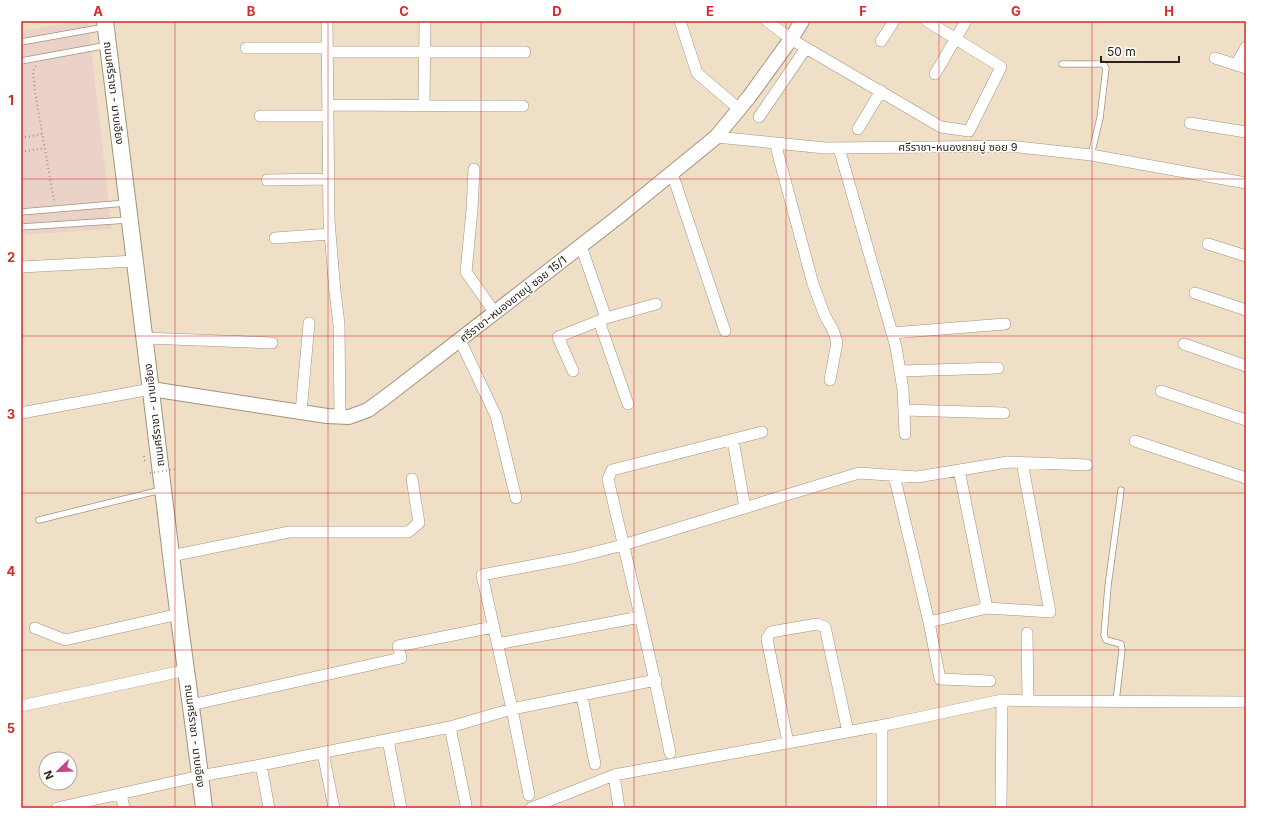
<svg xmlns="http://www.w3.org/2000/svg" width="1267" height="829" font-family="Inter,'Noto Sans Thai',sans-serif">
	<rect width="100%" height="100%" fill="#f0dfc7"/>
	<path fill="#ead2c8" d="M81,21H88L112,229L21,235V31Z"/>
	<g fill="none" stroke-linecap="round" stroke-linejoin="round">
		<g stroke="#a2937d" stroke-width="7">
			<path id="service" d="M21,42L105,27
				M21,61L108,45
				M1062,64H1103L1106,68L1100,118L1091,155
				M21,212L126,203
				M21,227L128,220
				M39,520L161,490
				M1116,701L1122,650L1121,644L1106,640L1104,635L1108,586L1121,490"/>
		</g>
		<g stroke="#a2937d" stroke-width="12">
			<path id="minor" d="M327,21L329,221L335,292L339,324L340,417
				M680,21L697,73L739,109
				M767,21L791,39L806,48L941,127L969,131L1001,67L927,21
				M881,41L894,21
				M246,48H327
				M327,52H525
				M1215,58L1246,68
				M1236,65L1246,47
				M935,74L966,21
				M328,105L523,106
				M424,105L425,21
				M260,116H328
				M759,117L806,48
				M1190,123L1246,132
				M858,129L881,91
				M716,137L825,148L933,147L1010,146L1091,155L1246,183
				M776,143L778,154L813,284L825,316L833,330L837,342L830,380
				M839,148L896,347L903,390L905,434
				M474,169L472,210L466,272L495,313
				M672,173L725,331
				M267,180L329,179
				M275,238L330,234
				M1208,244L1246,256
				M581,246L606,318
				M21,267L135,261
				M1195,293L1246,310
				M599,321L628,404
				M892,333L1005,324
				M145,338L272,343
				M460,340L496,416L516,498
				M1184,344L1246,366
				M573,371L558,337L606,318L656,304
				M900,371L998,368
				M1161,391L1246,420
				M904,410L1004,413
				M301,412L309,323
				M21,413L151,389
				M733,440L745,508
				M1135,441L1246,478
				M959,470L987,608
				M894,475L929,622L940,679L990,681
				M171,556L289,532H408L419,523L412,479
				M929,622L987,608L1050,612L1022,462
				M35,628L65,640L179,614
				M1027,633L1028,701
				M497,644L640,617
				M582,696L595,764
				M191,705L401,658L398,646L493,627
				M21,706L187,670
				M882,726V808
				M450,727L466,805
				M388,740L401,808
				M788,743L767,639L771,632L817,624L825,627L848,732
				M323,753L334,808
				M670,753C652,661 629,570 608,479L612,470L762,432
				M261,765L269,808
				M614,775L619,808
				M121,794L124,808
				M529,795L512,709L482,575L572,558L623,545L859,473L917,477L1008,462L1087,465
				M57,808L200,776L261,765L450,727L512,709L656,680
				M531,808L614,775L890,724L1002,700L1032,701L1246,702
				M1001,808L1002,700"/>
		</g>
		<g stroke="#a2937d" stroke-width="16">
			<path id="tertiary" d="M151,389L327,416L349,417L368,410L391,393L618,217L716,137L749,97L791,39L802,21"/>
		</g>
		<g stroke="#a2937d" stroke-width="18">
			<path id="secondary" d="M105,21C128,199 149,377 171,555C181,639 194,723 204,808"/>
		</g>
		<path stroke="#a39684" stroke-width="2" stroke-dasharray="1 3" stroke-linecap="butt" d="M36,66L33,71L35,92L54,201
			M21,138L42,134
			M21,152L45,148
			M144,456L145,461"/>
		<use href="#service" stroke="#fff" stroke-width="5.5"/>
		<use href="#minor" stroke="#fff" stroke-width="11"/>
		<use href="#tertiary" stroke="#fff" stroke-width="14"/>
		<use href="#secondary" stroke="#fff" stroke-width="16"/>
		<path stroke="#a39684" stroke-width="2" stroke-dasharray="1 3" stroke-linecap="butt" d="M150,473L176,469"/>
	</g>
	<path fill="none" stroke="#d62828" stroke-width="1" stroke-opacity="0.55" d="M175,21V808M328,21V808M481,21V808M634,21V808M786,21V808M939,21V808M1092,21V808M21,179H1246M21,336H1246M21,493H1246M21,650H1246"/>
	<g text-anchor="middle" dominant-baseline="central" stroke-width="3" stroke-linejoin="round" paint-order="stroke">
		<g font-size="11" fill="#282219" stroke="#fff">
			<text transform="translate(114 93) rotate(83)">ถนนศรีราชา - มาบเอียง</text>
			<text x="958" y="147">ศรีราชา-หนองยายบู่ ซอย 9</text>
			<text transform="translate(513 299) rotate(-38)">ศรีราชา-หนองยายบู่ ซอย 15/1</text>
			<text transform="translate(154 415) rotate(-97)">ถนนศรีราชา - มาบเอียง</text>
			<text transform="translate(195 736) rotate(83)">ถนนศรีราชา - มาบเอียง</text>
		</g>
	</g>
	<rect width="1267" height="829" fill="none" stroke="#ffffff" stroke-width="44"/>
	<g transform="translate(58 771) rotate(247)"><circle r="19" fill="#ffffff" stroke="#a9a7a3"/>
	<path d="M0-3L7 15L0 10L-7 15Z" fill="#c84488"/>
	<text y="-6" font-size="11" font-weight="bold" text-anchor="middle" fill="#282219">N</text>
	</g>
	<path d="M1101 56v6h78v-6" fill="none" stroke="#282219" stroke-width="2"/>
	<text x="1107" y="56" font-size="12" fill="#282219" stroke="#ffffff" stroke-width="3" paint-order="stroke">50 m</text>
	<rect x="22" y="22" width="1223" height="785" fill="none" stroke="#d62828" stroke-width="1.5"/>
	<g font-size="13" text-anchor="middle" font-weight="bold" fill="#d62828">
		<text x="98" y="16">A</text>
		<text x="251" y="16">B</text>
		<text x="404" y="16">C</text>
		<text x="557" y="16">D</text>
		<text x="710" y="16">E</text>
		<text x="863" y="16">F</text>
		<text x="1016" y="16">G</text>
		<text x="1169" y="16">H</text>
		<text x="11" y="105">1</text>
		<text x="11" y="262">2</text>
		<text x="11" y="419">3</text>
		<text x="11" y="576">4</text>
		<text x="11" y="733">5</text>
	</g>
</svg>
